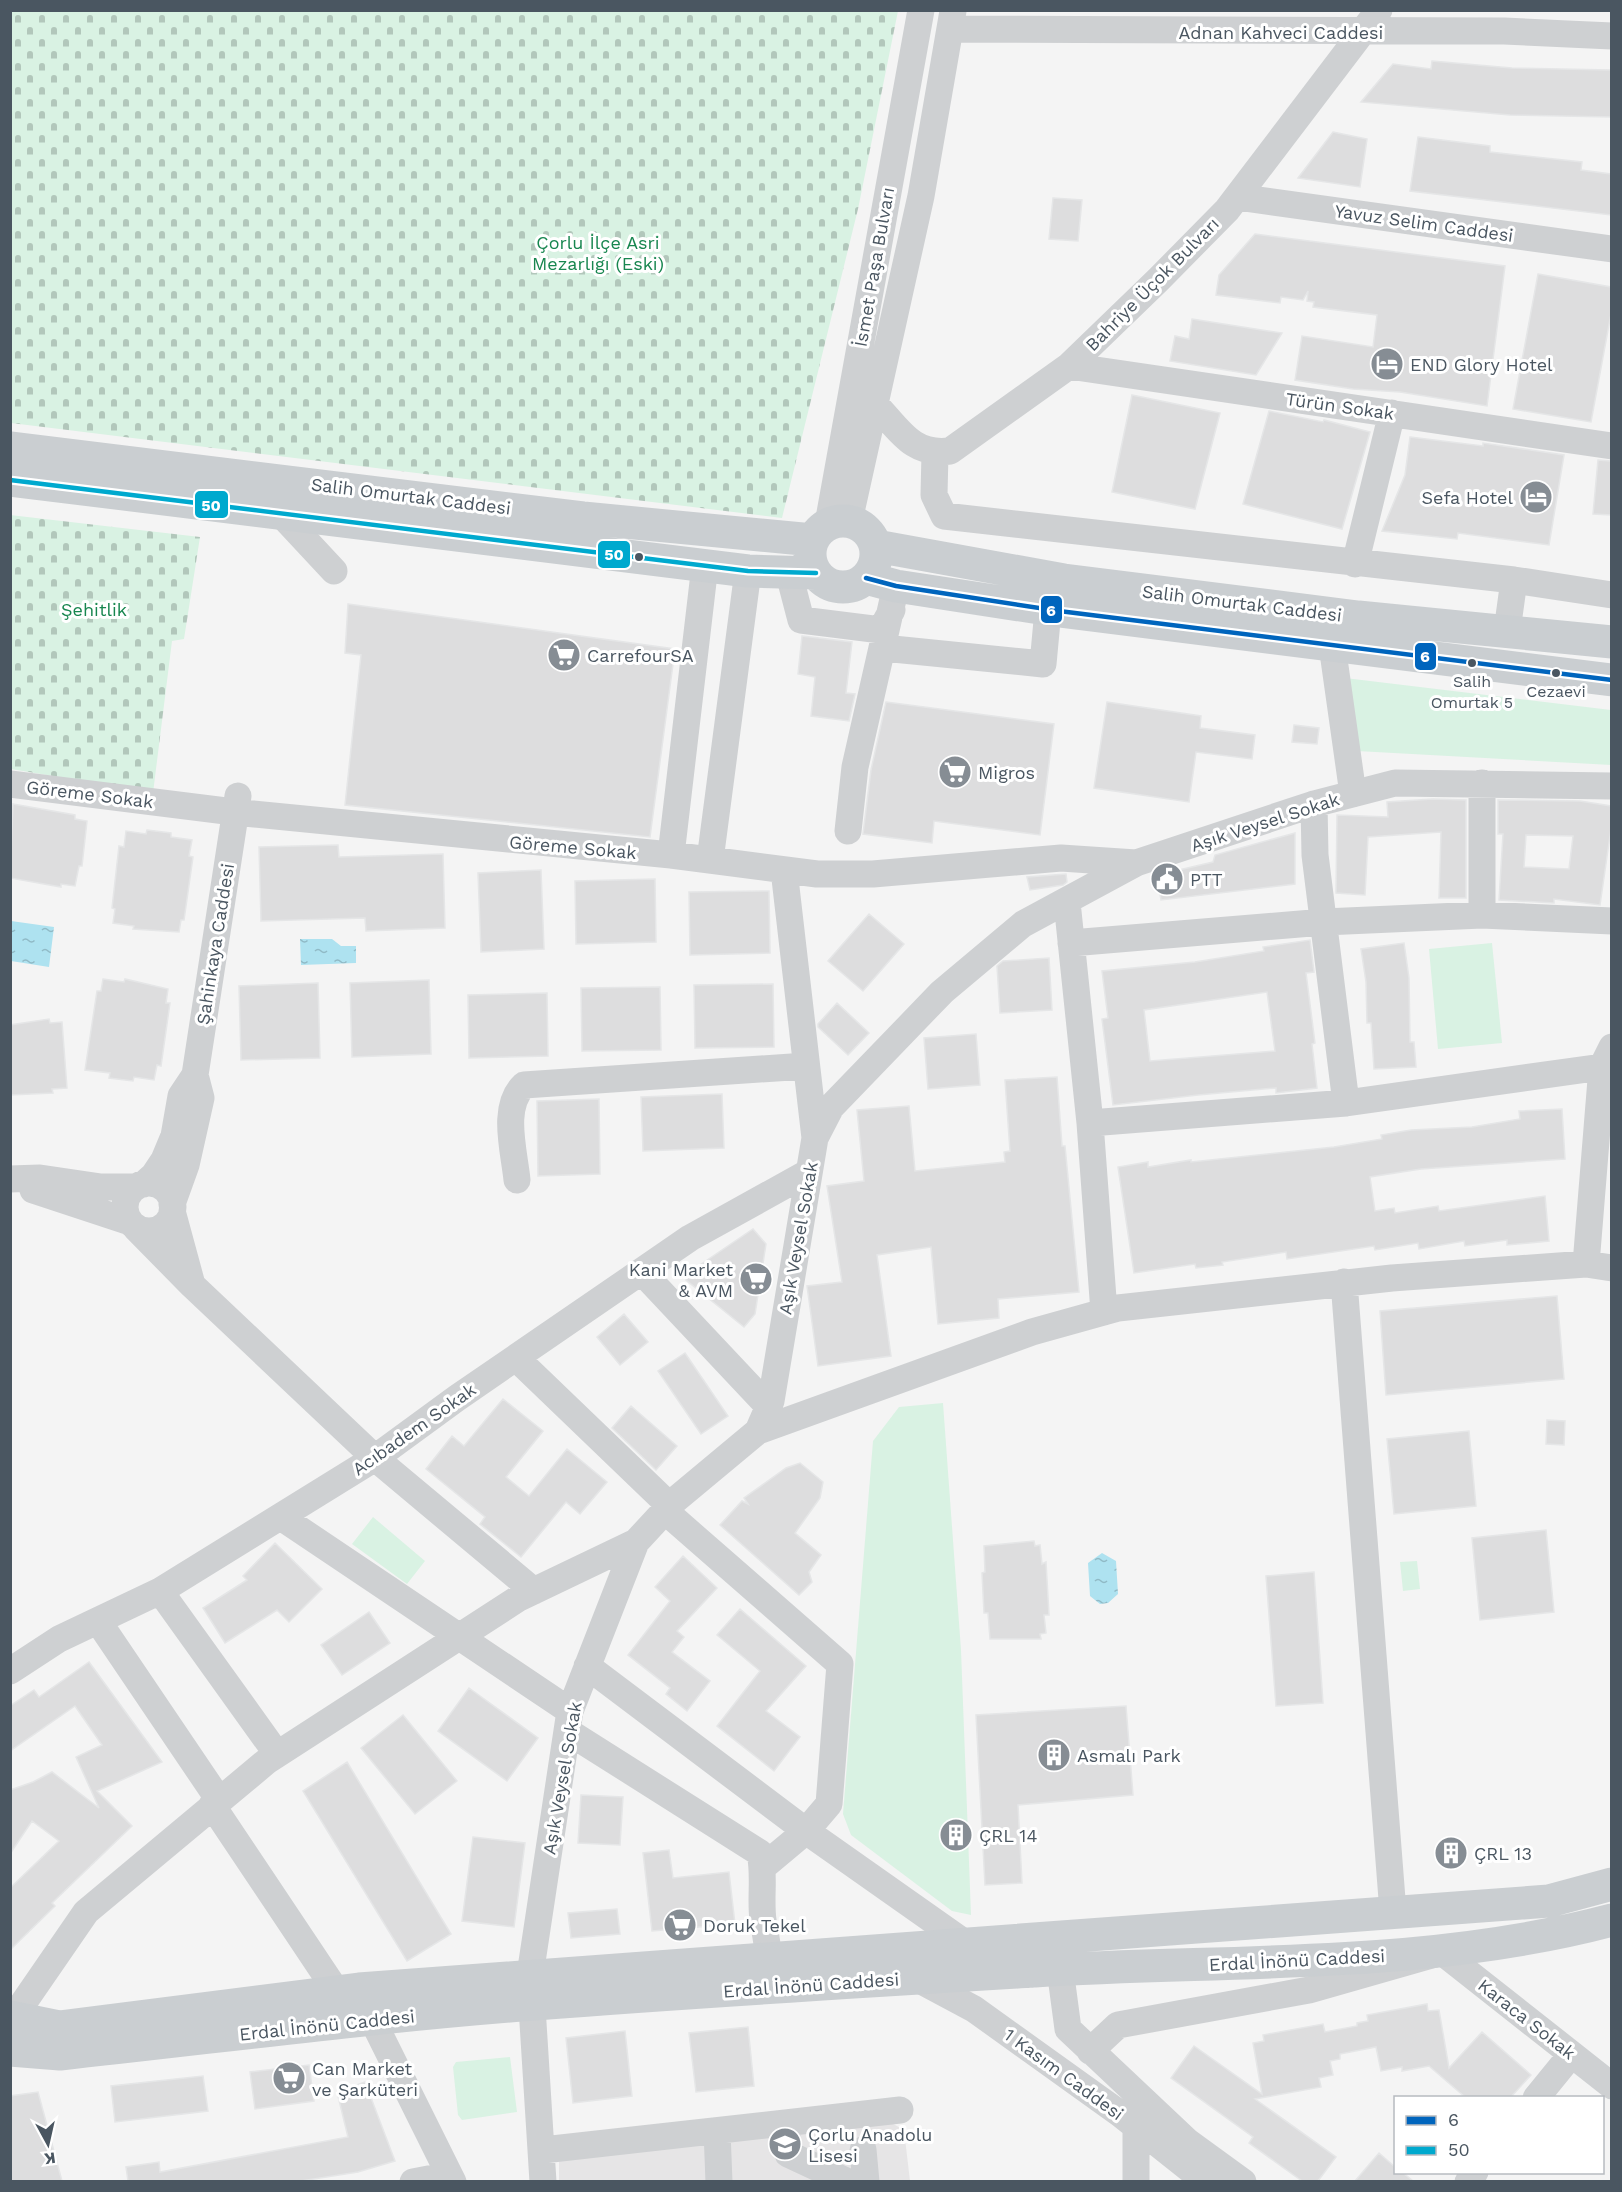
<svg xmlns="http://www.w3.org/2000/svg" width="1622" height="2192" font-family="'Work Sans',sans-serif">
	<defs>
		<pattern id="cemetery-stones" width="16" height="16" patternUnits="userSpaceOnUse" patternTransform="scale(1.5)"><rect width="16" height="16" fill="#d9f2e3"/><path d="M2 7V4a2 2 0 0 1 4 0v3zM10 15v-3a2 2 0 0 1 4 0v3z" fill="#b2c7bb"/></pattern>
		<pattern id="water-ripples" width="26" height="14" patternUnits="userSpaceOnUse" patternTransform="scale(1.5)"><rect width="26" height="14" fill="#aee2f0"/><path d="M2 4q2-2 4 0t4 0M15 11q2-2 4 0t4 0" fill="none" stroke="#90bac6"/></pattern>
	</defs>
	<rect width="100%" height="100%" fill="#f4f4f4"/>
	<path fill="#e6e5e6" d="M879,2116L904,2130L910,2181H559V2158Z"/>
	<path fill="#d9f2e3" d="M1345,678L1611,710V765L1357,751Z
		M1492,943L1502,1043L1438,1049L1429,949Z
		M943,1403L961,1650L971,1915L952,1911L851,1835L843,1814L873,1441L899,1407Z
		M373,1517L425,1561L407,1584L352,1544Z
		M1417,1561L1420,1589L1403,1591L1400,1562Z
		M510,2057L517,2112L462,2120L458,2115L453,2067L456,2062Z"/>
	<path fill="url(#cemetery-stones)" d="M11,10L898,11L858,209L782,518L11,423Z
		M10,515L200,537L184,639L172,641L153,793L11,769Z"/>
	<path fill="url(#water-ripples)" d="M11,921L54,927L49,967L11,961Z
		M300,939H332L341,946H356V963L301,965Z
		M1102,1553L1116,1561L1118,1594L1108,1603L1100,1604L1090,1596L1088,1563Z"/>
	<path fill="#ddddde" stroke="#e5e6e7" stroke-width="1.5" fill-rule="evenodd" d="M1432,61L1512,68L1611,70V117L1510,115L1361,102L1393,64L1431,69Z
		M1333,132L1367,139L1360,187L1298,178Z
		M1418,137L1490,146V152L1582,162L1581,170L1611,174V215L1410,191Z
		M1053,198L1082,200L1078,241L1049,239Z
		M1255,234L1505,266L1487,406L1400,392L1353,389L1295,380L1302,336L1373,347L1377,315L1313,307L1314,302L1307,301L1308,291L1303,300L1281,297L1280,303L1216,295L1219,275Z
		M1538,274L1611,287V314L1591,422L1513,409Z
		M1192,319L1268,331L1282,333L1256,375L1170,361L1175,336L1189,339Z
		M1132,395L1220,413L1195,509L1112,492Z
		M1269,411L1323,422L1324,420L1370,432L1342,529L1243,504Z
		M1410,437L1483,446V443L1564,455L1549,545L1458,533L1457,539L1382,531L1405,475Z
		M1598,460L1611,461V515L1593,514Z
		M348,604L675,649L650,837L345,805L361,655L345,653Z
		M802,636L852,642L846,693L855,694L849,721L811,716L815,677L798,674Z
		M886,702L1054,724L1040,835L934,821L932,843L863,834L871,770Z
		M1107,702L1201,716L1200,728L1255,735L1252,759L1196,752L1189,802L1094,788Z
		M1294,725L1319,728L1317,744L1292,742Z
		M1433,799L1466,800V898H1439L1441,832L1368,837L1365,895L1336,893L1337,815L1388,817L1387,802Z
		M1498,800L1580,801L1611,806V829L1600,905L1554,899V903L1499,900L1503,834H1498ZM1526,835L1573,836L1569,869L1524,867Z
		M13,804L75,815V819L87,821L82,866H79L75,886L61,884V887L10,878Z
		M147,830L171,833V837L192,840L189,856L193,857L184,920H181L179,932L133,929L134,926L113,923L115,909L112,908L119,846L124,847L126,831L146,834Z
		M1295,833V884L1161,900L1157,875L1213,862L1215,855Z
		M338,845L339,857L443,854L445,928L366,931L365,918L261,921L259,847Z
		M541,870L544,949L481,952L478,873Z
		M1066,874L1067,882L1063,885L1030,890L1027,877Z
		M655,879L656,942L576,944L575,881Z
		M769,891L770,953L690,955L689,892Z
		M869,914L904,944L863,991L828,961Z
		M1310,940L1314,972L1306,973L1315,1043L1312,1044L1317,1088L1276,1093V1088L1198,1095L1113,1105L1102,1019L1108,1018L1102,971L1195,962L1264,951L1263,947ZM1267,992L1275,1051L1150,1061L1144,1010Z
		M1404,943L1409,978L1410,1042H1414L1416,1067L1374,1069L1371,1023H1367L1366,982L1361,949Z
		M1049,958L1052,1010L1000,1013L997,966L1003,961Z
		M103,979L124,982L125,979L168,989L166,1003H170L161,1066L157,1065L154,1080L134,1077L133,1081L109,1078L110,1073L85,1070L97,991H101Z
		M429,980L431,1054L352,1057L350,983Z
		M318,983L320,1058L241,1060L239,986Z
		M773,984L774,1047L695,1048L694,985Z
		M660,987L661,1050L582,1051L581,988Z
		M547,993L548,1056L469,1058L468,995Z
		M837,1003L869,1033L848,1055L818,1027V1024Z
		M49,1019L50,1023L62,1022L67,1088L52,1089L53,1093L10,1095V1025Z
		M976,1034L980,1085L928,1089L924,1038Z
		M1057,1077L1062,1146H1065L1079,1292L998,1299L999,1318L938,1324L931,1247L877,1255L891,1356L818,1366L807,1286L842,1282L827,1186L864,1181L857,1110L909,1106L915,1171L1005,1162L1004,1152L1010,1151L1005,1080Z
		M722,1094L724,1148L643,1151L641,1097Z
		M599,1099L600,1174L538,1176L537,1101Z
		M1562,1109L1565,1159L1421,1169L1370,1177L1375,1211L1394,1208L1395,1213L1438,1206L1439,1211L1545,1196L1549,1241L1507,1245V1240L1465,1246L1464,1241L1419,1249L1418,1243L1375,1250L1374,1246L1287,1259L1286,1252L1222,1262L1223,1265L1196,1268L1195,1264L1134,1273L1118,1167L1148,1162V1167L1191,1160V1162L1334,1147L1382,1139L1381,1135L1411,1130L1472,1127L1520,1119L1519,1111Z
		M753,1229L766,1244L755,1314L744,1327L686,1280L694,1269Z
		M1557,1296L1564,1379L1386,1395L1380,1311Z
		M624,1314L648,1342L620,1365L597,1337Z
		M685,1353L728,1416L701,1434L658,1371Z
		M503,1399L543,1431L506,1477L529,1496L567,1449L607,1482L580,1514L566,1502L521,1557L480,1524L485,1517L426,1469L452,1436L464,1446Z
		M631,1406L677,1446L656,1470L612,1428Z
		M1547,1420L1565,1421L1564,1445L1546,1444Z
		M1469,1431L1476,1506L1394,1514L1387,1439Z
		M800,1463L823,1482L820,1498L795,1533L821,1555L809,1572L812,1582L799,1595L720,1525L742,1501L748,1504L744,1498L786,1468Z
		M1546,1530L1554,1612L1480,1620L1472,1538Z
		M1034,1541L1035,1546L1040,1545L1042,1564L1046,1562L1049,1615H1044L1046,1633L1040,1634L1041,1639H990L988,1613H984L982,1573L985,1572L984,1546Z
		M275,1543L322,1589L289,1622L277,1610L225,1643L203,1608L247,1580L243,1576Z
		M683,1556L717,1588L677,1631L684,1637L672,1652L710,1681L687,1711L666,1694L670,1688L628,1655L670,1601L655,1587Z
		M1314,1572L1323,1703L1276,1706L1266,1576Z
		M740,1609L806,1666L766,1711L800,1737L774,1771L717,1726L760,1671L717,1635Z
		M369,1612L390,1643L342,1675L321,1645Z
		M89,1662L162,1762L97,1791L132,1826L52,1903L55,1906L10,1950V1888L59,1841L32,1821L10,1854V1790L33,1782L52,1772L99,1808L76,1757L102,1745L75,1706L10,1751V1706L34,1690L39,1697Z
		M469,1688L538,1738L507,1781L438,1731Z
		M1126,1706L1133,1795L1018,1805L1022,1883L985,1885L976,1715Z
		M403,1715L457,1781L415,1814L361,1748Z
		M347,1762L451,1934L407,1961L303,1791Z
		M581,1795L623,1797L620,1845L578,1843Z
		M473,1837L525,1843L514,1927L462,1921Z
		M669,1850L673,1878L729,1872L735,1924L652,1931L643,1853Z
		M617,1909L620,1934L571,1938L568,1913Z
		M1427,2004L1428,2011L1439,2010L1449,2068L1482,2032L1531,2075L1511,2097H1465L1429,2066L1402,2071V2067L1381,2071L1376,2047L1340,2054V2059L1330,2061L1333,2075L1319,2078L1321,2087L1255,2099L1336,2157L1318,2181H1302L1249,2143L1253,2137L1171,2078L1194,2046L1262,2094L1253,2043L1264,2041L1263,2035L1323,2024L1325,2032L1357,2026V2023L1368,2021L1367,2015Z
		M748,2027L754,2086L696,2092L689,2033Z
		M625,2031L632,2096L573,2103L566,2038Z
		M309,2065L314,2101L255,2109L250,2072Z
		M203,2076L208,2111L115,2122L111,2086Z
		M365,2082L395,2161L358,2172L301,2181H128L126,2167L159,2162L160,2172L348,2137L337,2092Z
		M38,2092L62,2181H10V2096Z
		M1379,2153L1395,2167V2172H1402L1413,2181H1355Z"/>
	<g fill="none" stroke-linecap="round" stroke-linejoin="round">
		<path stroke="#ced0d2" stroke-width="27" d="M950,29L1504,31L1612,36
			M1237,197L1612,249
			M1069,366L1612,446
			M875,404C899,429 912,456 950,451L1069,366L1158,280L1227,210L1379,10
			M935,453L934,495L944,516L1514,580L1612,595
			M279,512L334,571
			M849,521L921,196L953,11
			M828,524L921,10
			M1355,564L1392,413
			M789,574L801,620L881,630L892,610
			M1507,631L1514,580
			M1332,645L1353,794
			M883,648L1043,664L1048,610
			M10,784L234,812L671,855L817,874H873L1061,858L1136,863
			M1314,804L1315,855L1346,1103
			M848,831L855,767L896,586
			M671,855L705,565
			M710,860L748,571
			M784,870L815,1138
			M1067,902L1090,1123L1104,1312
			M1482,915V783
			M1071,943L1324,922L1482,915L1612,921
			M1090,1123L1346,1103L1602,1067
			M10,1179L40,1178L101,1187H136
			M517,1180C514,1150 501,1107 524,1085L806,1066
			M125 1207a24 24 0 1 1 48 0a24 24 0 1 1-48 0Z
			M144,1184L154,1175L164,1160L174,1136L181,1096L195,1075
			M33,1190L130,1222
			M172,1204L186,1165L201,1098L195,1075L238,796
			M172,1211L191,1281
			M136,1228L192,1285L375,1458L534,1591
			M1586,1264L1602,1067L1612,1047
			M642,1272L769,1407
			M1344,1282L1393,1912
			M516,1358L670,1506
			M758,1431L1032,1332L1118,1308L1392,1278L1586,1264L1612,1268
			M281,1517L570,1711
			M160,1591L277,1754
			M98,1621L219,1800
			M587,1666L806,1831L829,1804L840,1664L665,1511
			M10,1671L59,1639L160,1591L375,1458L457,1398L690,1238L809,1172
			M567,1731L760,1853C765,1875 760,1898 763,1920C765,1933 768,1944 768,1957
			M212,1805L337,1992
			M763,1867L806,1831L965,1943
			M1060,1969L1068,2029L1188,2142L1243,2182
			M916,1978L974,2009L1119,2113L1206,2182
			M13,2018L86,1912L267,1761L519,1598L636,1542
			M372,2019L453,2182
			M1090,2051L1118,2025L1309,1990L1442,1952L1612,2086
			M1536,2098L1571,2055
			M786,2123L788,2154L848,2182
			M717,2131L719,2182
			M543,2150L900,2110
			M863,2150L866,2182
			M413,2182L449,2175
			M543,2182L530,1975L570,1711L636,1542L674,1501L758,1431L771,1401L815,1138L831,1107L942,992L1023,924L1136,863L1314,804L1395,783L1612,786
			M1136,2182V2127L1139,2116
			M1468,2182L1475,2172"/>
		<path stroke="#caced1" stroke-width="33" d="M10,448L583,518L813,540
			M10,480L748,571L816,573
			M810 554a33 33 0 1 1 66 0a33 33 0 1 1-66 0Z
			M876,546L1064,580L1358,617L1612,642
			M866,578L896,586L1059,611L1612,680
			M10,2017L59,2027L359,1989L1549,1901L1612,1884
			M10,2050L60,2054C218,2037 376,2016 535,2004C702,1991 869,1981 1035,1971C1228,1959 1423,1970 1612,1920"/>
		<g stroke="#fff" stroke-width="9">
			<path id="bus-1" d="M866,578L896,586L1059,611L1612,680"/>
		</g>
		<g stroke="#fff" stroke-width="9">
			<path id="bus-2" d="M10,480L748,571L816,573"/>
		</g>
		<use href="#bus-1" stroke="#0065bd" stroke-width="4.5"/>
		<use href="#bus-2" stroke="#00a9ce" stroke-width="4.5"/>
	</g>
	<defs>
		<g id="hotel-disc" transform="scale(1.725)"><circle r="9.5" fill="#868d94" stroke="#fff"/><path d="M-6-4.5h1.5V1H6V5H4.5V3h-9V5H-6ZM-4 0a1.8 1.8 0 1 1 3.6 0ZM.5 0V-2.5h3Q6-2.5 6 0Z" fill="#fff"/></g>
		<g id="supermarket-disc" transform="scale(1.725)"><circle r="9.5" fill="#868d94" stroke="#fff"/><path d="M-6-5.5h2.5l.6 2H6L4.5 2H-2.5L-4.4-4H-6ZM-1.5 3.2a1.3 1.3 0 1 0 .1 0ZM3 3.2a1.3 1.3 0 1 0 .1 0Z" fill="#fff"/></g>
		<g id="civic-disc" transform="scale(1.725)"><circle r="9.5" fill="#868d94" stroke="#fff"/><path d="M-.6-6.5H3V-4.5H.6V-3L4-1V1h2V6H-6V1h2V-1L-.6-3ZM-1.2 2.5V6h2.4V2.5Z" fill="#fff"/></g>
		<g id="building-disc" transform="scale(1.725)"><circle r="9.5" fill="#868d94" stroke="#fff"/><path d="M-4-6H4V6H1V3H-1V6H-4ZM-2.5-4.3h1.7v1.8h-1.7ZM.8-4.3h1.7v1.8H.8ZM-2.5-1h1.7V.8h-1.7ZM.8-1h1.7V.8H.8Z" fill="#fff"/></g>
		<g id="school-disc" transform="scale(1.725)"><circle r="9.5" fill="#868d94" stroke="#fff"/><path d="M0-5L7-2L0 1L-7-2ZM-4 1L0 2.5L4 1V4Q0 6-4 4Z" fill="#fff"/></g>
	</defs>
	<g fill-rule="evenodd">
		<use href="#hotel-disc" x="1387" y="364"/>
		<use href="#hotel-disc" x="1536" y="497"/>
		<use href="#supermarket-disc" x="564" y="655"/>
		<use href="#supermarket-disc" x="955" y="772"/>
		<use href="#civic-disc" x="1167" y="879"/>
		<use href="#supermarket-disc" x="756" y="1279"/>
		<use href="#building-disc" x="1054" y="1755"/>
		<use href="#building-disc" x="956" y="1835"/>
		<use href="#building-disc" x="1451" y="1853"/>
		<use href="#supermarket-disc" x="680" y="1925"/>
		<use href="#supermarket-disc" x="289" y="2078"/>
		<use href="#school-disc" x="785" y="2144"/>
	</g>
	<g fill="#4a5661" stroke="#fff" stroke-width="2">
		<circle cx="639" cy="557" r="5"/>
		<circle cx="1472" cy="663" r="5"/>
		<circle cx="1556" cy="673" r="5"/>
	</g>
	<g text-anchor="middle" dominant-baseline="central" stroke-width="6" stroke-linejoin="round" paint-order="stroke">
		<g font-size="16" fill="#4a5661" stroke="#fff">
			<text x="1472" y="681">Salih<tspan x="1472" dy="21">Omurtak 5</tspan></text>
			<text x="1556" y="691">Cezaevi</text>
		</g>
		<g font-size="18" fill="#4a5661" stroke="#fff">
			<text x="1281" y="32">Adnan Kahveci Caddesi</text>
			<text transform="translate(1424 223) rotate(8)">Yavuz Selim Caddesi</text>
			<text transform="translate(874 267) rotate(-80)">İsmet Paşa Bulvarı</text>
			<text transform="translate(1152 284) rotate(-45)">Bahriye Üçok Bulvarı</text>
			<text transform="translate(1340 406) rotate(8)">Türün Sokak</text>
			<text transform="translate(411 496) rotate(7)">Salih Omurtak Caddesi</text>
			<text transform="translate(1242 603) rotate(7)">Salih Omurtak Caddesi</text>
			<text transform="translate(90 794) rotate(7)">Göreme Sokak</text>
			<text transform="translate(1265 822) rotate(-18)">Aşık Veysel Sokak</text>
			<text transform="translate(573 847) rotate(5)">Göreme Sokak</text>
			<text transform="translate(215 944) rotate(-81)">Şahinkaya Caddesi</text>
			<text transform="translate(798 1238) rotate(-80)">Aşık Veysel Sokak</text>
			<text transform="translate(414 1429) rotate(-35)">Acıbadem Sokak</text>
			<text transform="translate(562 1778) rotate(-80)">Aşık Veysel Sokak</text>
			<text transform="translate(1297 1960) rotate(-3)">Erdal İnönü Caddesi</text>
			<text transform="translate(811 1985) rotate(-4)">Erdal İnönü Caddesi</text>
			<text transform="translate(1527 2019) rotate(38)">Karaca Sokak</text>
			<text transform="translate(327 2025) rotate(-6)">Erdal İnönü Caddesi</text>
			<text transform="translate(1064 2074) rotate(36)">1 Kasım Caddesi</text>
		</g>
		<g font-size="18" fill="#17864f" stroke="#fff">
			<text x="598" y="242">Çorlu İlçe Asri<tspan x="598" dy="21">Mezarlığı (Eski)</tspan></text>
			<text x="94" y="609">Şehitlik</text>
		</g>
		<g font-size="18" fill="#4a5661" stroke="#fff" text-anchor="start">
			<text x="1410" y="364">END Glory Hotel</text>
			<text x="1513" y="497" text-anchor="end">Sefa Hotel</text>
			<text x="587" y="655">CarrefourSA</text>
			<text x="978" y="772">Migros</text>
			<text x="1190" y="879">PTT</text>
			<text x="733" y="1269" text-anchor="end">Kani Market<tspan x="733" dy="21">&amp; AVM</tspan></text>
			<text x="1077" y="1755">Asmalı Park</text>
			<text x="979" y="1835">ÇRL 14</text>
			<text x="1474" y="1853">ÇRL 13</text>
			<text x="703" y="1925">Doruk Tekel</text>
			<text x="312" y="2068">Can Market<tspan x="312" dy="21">ve Şarküteri</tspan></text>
			<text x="808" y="2134">Çorlu Anadolu<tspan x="808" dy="21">Lisesi</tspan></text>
		</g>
	</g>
	<g stroke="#fff" stroke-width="2">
		<rect x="194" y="490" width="35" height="29" rx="6" fill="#00a9ce"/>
		<rect x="597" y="540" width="34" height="29" rx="6" fill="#00a9ce"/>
		<rect x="1040" y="595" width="23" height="29" rx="6" fill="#0065bd"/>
		<rect x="1414" y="642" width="23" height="29" rx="6" fill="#0065bd"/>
	</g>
	<g font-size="16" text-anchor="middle" font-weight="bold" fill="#fff">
		<text x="211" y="511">50</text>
		<text x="614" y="560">50</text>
		<text x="1051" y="616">6</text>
		<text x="1425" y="662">6</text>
	</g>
	<rect width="1622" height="2192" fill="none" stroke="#4a5661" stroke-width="24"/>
	<rect x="1394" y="2096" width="210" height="78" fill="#ffffff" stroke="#b7bbc0" stroke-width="1.5"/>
	<rect x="1406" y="2116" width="30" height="9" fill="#0065bd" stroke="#b7bbc0" stroke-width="1.5"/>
	<text x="1448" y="2126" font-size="18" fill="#4a5661">6</text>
	<rect x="1406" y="2146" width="30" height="9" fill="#00a9ce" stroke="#b7bbc0" stroke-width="1.5"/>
	<text x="1448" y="2156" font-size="18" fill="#4a5661">50</text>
	<g transform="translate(48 2144) rotate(172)" stroke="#ffffff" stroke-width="4.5" paint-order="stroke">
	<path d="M0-4.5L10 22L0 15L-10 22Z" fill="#4a5661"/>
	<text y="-9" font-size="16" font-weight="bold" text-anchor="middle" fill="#4a5661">K</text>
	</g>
</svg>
